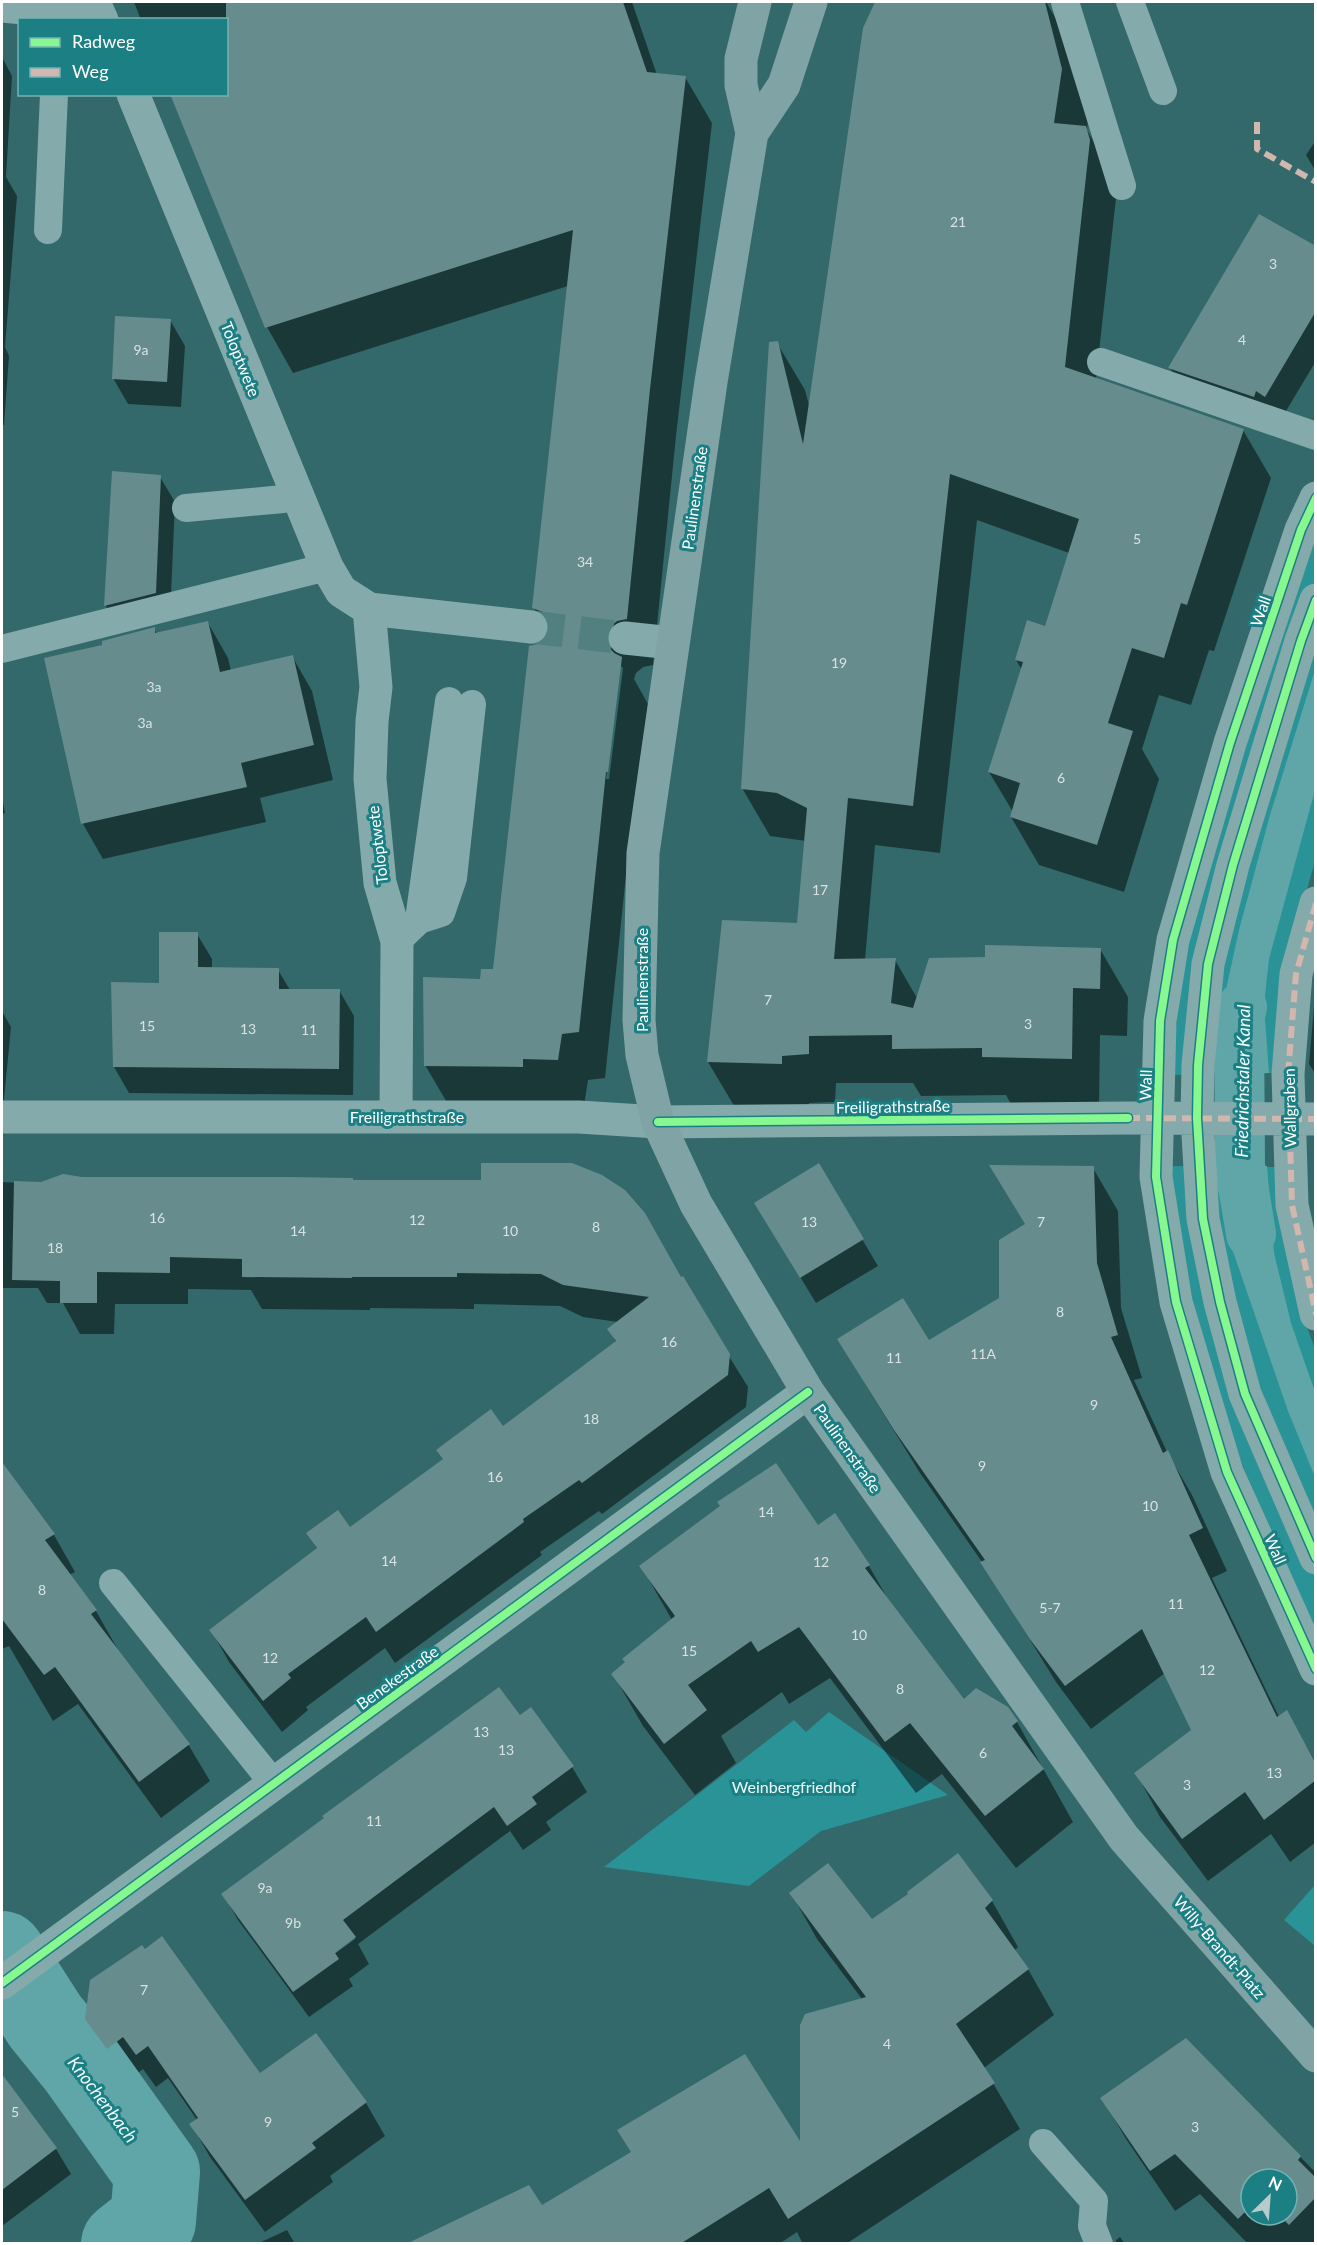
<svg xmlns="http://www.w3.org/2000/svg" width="1317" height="2245" font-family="Lato,sans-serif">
	<rect width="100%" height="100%" fill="#33696b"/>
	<path fill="#299397" d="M1315,529V861L1285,968L1275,1073L1171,1075L1184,949L1232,765Z
		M1170,1166L1279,1167L1300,1308L1315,1349V1633L1241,1462L1191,1306Z
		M829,1712L948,1795L821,1831L749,1886L604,1867L794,1720L806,1732Z
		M1315,1885V1946L1284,1920Z"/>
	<path fill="#60a6a9" d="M1315,670V790L1269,959L1264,1005L1269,1073L1215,1075L1219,1022L1239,930L1270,815Z
		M1213,1165L1267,1166L1274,1253L1291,1323L1315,1392V1477L1288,1411L1227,1234Z"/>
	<path fill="#0007" fill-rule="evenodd" d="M134,2H632L657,75L685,77L712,123L676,436L653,665L643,667L636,673L634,679L648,704L632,817L605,1078L588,1080L584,1106L452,1111L425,1065L482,981L494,970L539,646L547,639L549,634L534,608L568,286L293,373L267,327L226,94V20H141ZM620,665L623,668L609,779H606Z
		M876,2H1046L1070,43L1088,118L1087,130L1113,176L1117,189L1096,379L1243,430L1271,478L1214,651L1209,650L1191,705L1159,695L1142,749L1159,779L1124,892L1039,865L1011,817L1013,812L989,772L1022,670L1016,660L1046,628L1069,553L977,520L940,853L875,845L865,960H895L917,998L986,958L1100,949L1128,997L1127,1036L1100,1035L1099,1106L1011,1104L1006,1095L921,1096L913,1083H836L835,1102L809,1103L808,1111L736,1109L708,1062L799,924L806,841L770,836L742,788L777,343L805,390L810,409L864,28Z
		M2,57L12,76L6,177L17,196L5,347L9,356L4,425H2Z
		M1316,140V172L1306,155Z
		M1316,248V361L1280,421L1185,393L1170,368Z
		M170,320L185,346L181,407L128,404L113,378Z
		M113,472L160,477L175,502L170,619L120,631L106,606Z
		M208,623L228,658L231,671L292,656L312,691L333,780L260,798L266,822L103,859L83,824L45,659L104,646L154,629L157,634Z
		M2,797L5,813L2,814Z
		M197,934L212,959V969L278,970L290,990H339L354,1016L353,1095L129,1093L114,1067L112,984H161Z
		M1316,984V1075L1309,1064Z
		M2,1011L11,1027L2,1120Z
		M818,1165L878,1266L816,1303L771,1229Z
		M1093,1168L1118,1211L1121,1308L1142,1378L1134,1380L1167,1452L1192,1495L1227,1571L1212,1578L1279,1717L1287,1712L1316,1763V1842L1290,1862L1271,1834L1208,1881L1160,1817L1136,1773L1193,1731L1165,1673L1091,1729L1056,1682L982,1562L920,1473L864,1382L1000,1299L1024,1226Z
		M82,1179L353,1181L681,1279L748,1387L746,1407L602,1514L599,1511L540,1552L542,1555L395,1663L385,1648L306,1707L308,1710L282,1732L229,1662L211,1630L318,1550L308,1534L349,1529L503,1428L616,1342L609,1329L618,1322L583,1317L560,1306L474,1304V1309L370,1308V1310L262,1309L251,1290L188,1289V1304H115L114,1334H80L63,1303H47L38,1288H2V1182L42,1184Z
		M20,1489L54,1535L75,1572L69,1575L96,1611L117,1648L116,1649L188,1744L210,1781L161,1818L78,1704L53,1721L9,1646L2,1649V1503Z
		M835,1515L869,1566L893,1608L964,1701L1007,1708L1017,1722L1073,1822L1016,1868L942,1774L916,1793L830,1678L789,1704L782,1692L721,1736L736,1763L695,1795L643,1726L613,1674L672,1620L641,1566L818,1527Z
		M572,1767L587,1792L546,1822L551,1830L523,1850L510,1831L358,1944L369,1964L349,1979L353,1986L309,2017L238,1920L223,1894ZM355,1936V1939L329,1958L328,1956Z
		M958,1855L992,1901L1018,1947L1014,1951L1028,1969L1054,2015L984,2068L1020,2129L846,2244H803L797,2232L779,2244H465L541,2207L801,2146L862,1999L817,1939L791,1893L871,1921L910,1894Z
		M87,2017L260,2075L316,2035L366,2103L385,2136L330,2176L333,2182L265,2232L210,2157L191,2124L197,2120L168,2078L156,2087L143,2069L127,2081Z
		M1186,2040L1316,2173V2244H1248L1200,2194L1175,2211L1126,2139L1102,2098ZM1251,2179H1287V2215H1251Z
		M2,2077L56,2149L71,2174L2,2226Z
		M287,2230L295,2244H257Z
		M1120,2237L1125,2244H1116V2240Z"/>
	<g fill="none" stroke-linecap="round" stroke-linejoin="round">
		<path stroke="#60a6a9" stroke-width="50" d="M1242,1007L1239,1020L1240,1166L1251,1234"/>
		<path stroke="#60a6a9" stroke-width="86" d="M2,1954L45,2021L80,2064L157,2172L153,2221L124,2244"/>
	</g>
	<path fill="#668c8e" d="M226,2H623L647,72L686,76L650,389L627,619L617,621L610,627L606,635L608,646L614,653L622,657L608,772H606L579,1032L562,1034L558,1060L523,1059V1067L424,1066L423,977L480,979L481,969H493L529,646L538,644L546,639L550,628L548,619L543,612L532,608L573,230L265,328L170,94H226Z
		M875,2H1045L1062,69L1054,123L1086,126L1090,140L1065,367L1244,429L1187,605L1181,603L1164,658L1132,648L1108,723L1133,731L1097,845L1010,817L1020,783L988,772L1023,662L1015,660L1027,620L1045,626L1079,519L950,474L913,806L848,798L834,959L896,958L891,1003L913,1008L929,958L985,957V945L1101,948L1100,989L1073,988L1072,1059L982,1057V1048L892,1049V1035L809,1036V1054L782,1056V1064L707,1062L722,920L797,923L807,808L777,793L741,789L769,342L778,341L803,444L863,28Z
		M1259,214L1316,246V311L1265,397L1256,391L1254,397L1168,368Z
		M115,316L171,319L167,382L112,379Z
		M112,471L161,475L156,593L104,606Z
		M208,621L220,672L293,655L314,745L241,763L247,787L81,824L44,658L102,645V641L155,627V633Z
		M159,932H198V967L279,968V989H340L339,1069L113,1067L111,982L159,983Z
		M481,1163H572L602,1175L625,1190L645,1213L681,1277L683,1276L730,1354L728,1375L582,1483L579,1480L523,1519L524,1522L376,1632L366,1617L288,1674L291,1678L263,1701L209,1630L317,1548L306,1533L338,1510L350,1527L443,1459L436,1450L491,1409L503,1426L616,1341L607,1329L649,1297L563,1285L541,1274L457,1273V1277H352V1278L242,1277V1259L170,1257V1273L97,1272V1303H60V1281L12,1280L14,1181L41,1182L63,1174L82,1177H289L353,1178V1180H481Z
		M819,1163L864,1239L800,1278L754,1203Z
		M989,1165L1094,1166L1097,1263L1118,1335L1111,1337L1163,1453L1168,1450L1203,1528L1189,1535L1277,1717L1287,1710L1316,1764V1780L1264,1820L1245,1792L1182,1839L1134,1773L1191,1730L1142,1629L1065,1686L1029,1638L980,1562L985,1560L894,1430L837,1339L903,1298L929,1340L999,1298V1240L1025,1224Z
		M2,1462L55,1534L45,1540L97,1610L91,1614L190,1744L139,1782L55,1667L44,1675L2,1619Z
		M776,1463L818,1525L835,1513L870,1565L865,1568L964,1699L976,1688L1008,1707L1018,1721L1012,1726L1044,1769L985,1816L910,1723L885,1742L799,1627L758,1652L751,1641L688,1685L707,1710L664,1744L611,1674L625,1662L622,1659L675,1616L639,1566L720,1506L717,1502Z
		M499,1687L520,1715L531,1707L574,1766L532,1797L537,1804L507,1826L494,1807L343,1920L356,1937L335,1953L339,1959L293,1992L221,1894L324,1818L322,1816Z
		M958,1853L993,1900L985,1908L1029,1969L956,2024L995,2083L788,2219L769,2188L680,2244H406L529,2185L542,2205L631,2152L617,2130L745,2054L800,2141V2025L805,2014L866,1997L789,1893L828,1863L872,1919L908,1894L907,1892Z
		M162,1936L260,2073L316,2033L367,2102L312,2143L316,2148L245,2200L189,2124L198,2118L148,2046L136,2055L123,2037L107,2049L85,2019L90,1980L142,1945L145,1949Z
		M1186,2038L1301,2156L1298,2160L1316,2178V2197L1289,2225L1279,2215H1287V2179H1251V2206L1238,2219L1175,2154L1150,2171L1100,2098Z
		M2,2074L57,2148L2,2190Z"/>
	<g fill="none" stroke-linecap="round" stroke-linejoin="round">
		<path stroke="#528081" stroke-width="33" stroke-dasharray="33 16" stroke-linecap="butt" d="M531,627L625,638"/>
		<path stroke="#85aaab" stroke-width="28" d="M1065,2L1122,186
			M1130,2L1163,91
			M48,230L54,94
			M1101,362L1316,436
			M186,508L283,499L297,495
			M2,649L327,567
			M419,920L449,701
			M397,941L419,920L441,913L453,878L472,704
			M113,1583L274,1784
			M1043,2143L1094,2201L1092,2226L1099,2244"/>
		<path stroke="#85aaab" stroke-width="33" d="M2,6L57,11L97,9L102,20
			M133,94L327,567L341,591L369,609L531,627
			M1316,498L1301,530L1230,743L1173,940L1160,1021L1156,1177L1176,1302L1227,1472L1316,1669
			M1316,600L1301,641L1233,865L1208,964L1198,1065L1197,1118L1203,1219L1220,1302L1245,1394L1316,1558
			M369,609L376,687L372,721L370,779L380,883L397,941L396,1116
			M625,638L672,643
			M1316,903L1296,974L1288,1074L1292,1205L1316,1314
			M2,1117H579L658,1122L1128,1118L1316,1119
			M2,1983L808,1392"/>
		<path stroke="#80a4a6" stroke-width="33" d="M755,2L741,59V85L752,133L711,382L643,853L639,1020L642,1055L658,1122L696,1204L808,1392L1124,1838L1316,2056
			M752,133L784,85L811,2"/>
		<path stroke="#d1b7ad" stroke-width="6" stroke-dasharray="12 6" stroke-linecap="butt" d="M1257,122V149L1316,182
			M1316,903L1296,974L1288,1074L1292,1205L1316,1314
			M1128,1118L1316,1119"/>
		<g stroke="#1b7f83" stroke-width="11">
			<path id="cycleway" d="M1316,498L1301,530L1230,743L1173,940L1160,1021L1156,1177L1176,1302L1227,1472L1316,1669
				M1316,600L1301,641L1233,865L1208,964L1198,1065L1197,1118L1203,1219L1220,1302L1245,1394L1316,1558
				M658,1122L1128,1118
				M2,1983L808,1392"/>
		</g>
		<use href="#cycleway" stroke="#87f88f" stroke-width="8"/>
	</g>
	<g text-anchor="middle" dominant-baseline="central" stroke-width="6" stroke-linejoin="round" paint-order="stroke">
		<g font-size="14" fill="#d9e2e3">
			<text x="958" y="221">21</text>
			<text x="1273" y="263">3</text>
			<text x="1242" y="339">4</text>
			<text x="141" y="349">9a</text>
			<text x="1137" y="538">5</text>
			<text x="585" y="561">34</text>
			<text x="839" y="662">19</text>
			<text x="154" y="686">3a</text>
			<text x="145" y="722">3a</text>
			<text x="1061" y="777">6</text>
			<text x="820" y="889">17</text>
			<text x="768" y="999">7</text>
			<text x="1028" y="1023">3</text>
			<text x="147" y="1025">15</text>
			<text x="248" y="1028">13</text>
			<text x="309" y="1029">11</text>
			<text x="157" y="1217">16</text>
			<text x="417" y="1219">12</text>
			<text x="809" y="1221">13</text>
			<text x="1041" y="1221">7</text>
			<text x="596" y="1226">8</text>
			<text x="298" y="1230">14</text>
			<text x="510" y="1230">10</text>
			<text x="55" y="1247">18</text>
			<text x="1060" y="1311">8</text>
			<text x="669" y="1341">16</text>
			<text x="983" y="1353">11A</text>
			<text x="894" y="1357">11</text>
			<text x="1094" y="1404">9</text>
			<text x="591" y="1418">18</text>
			<text x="982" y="1465">9</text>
			<text x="495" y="1476">16</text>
			<text x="1150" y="1505">10</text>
			<text x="766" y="1511">14</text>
			<text x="389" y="1560">14</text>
			<text x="821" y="1561">12</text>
			<text x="42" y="1589">8</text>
			<text x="1176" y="1603">11</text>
			<text x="1050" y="1607">5-7</text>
			<text x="859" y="1634">10</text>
			<text x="689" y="1650">15</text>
			<text x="270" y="1657">12</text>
			<text x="1207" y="1669">12</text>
			<text x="900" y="1688">8</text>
			<text x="481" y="1731">13</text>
			<text x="506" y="1749">13</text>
			<text x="983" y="1752">6</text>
			<text x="1274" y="1772">13</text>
			<text x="1187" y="1784">3</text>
			<text x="374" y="1820">11</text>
			<text x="265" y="1887">9a</text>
			<text x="293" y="1922">9b</text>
			<text x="144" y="1989">7</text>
			<text x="887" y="2043">4</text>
			<text x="15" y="2111">5</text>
			<text x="268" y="2121">9</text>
			<text x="1195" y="2126">3</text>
		</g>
		<g font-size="16" fill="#fff" stroke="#1b7f83">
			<text transform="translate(241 359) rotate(68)">Toloptwete</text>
			<text transform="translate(694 498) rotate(-82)">Paulinenstraße</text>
			<text transform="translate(1260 611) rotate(-71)">Wall</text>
			<text transform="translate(377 845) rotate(-97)">Toloptwete</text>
			<text transform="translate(641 980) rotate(-90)">Paulinenstraße</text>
			<text transform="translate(1145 1085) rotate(-88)">Wall</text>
			<text transform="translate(893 1106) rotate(-1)">Freiligrathstraße</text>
			<text transform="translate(1289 1108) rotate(-91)">Wallgraben</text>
			<text x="407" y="1116">Freiligrathstraße</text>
			<text transform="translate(848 1448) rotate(55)">Paulinenstraße</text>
			<text transform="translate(1276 1549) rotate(66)">Wall</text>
			<text transform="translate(397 1677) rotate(-36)">Benekestraße</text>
			<text transform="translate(1220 1947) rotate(49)">Willy-Brandt-Platz</text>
		</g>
		<g font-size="16" fill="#ebfcfd" stroke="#1b7f83">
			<text x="794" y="1786">Weinbergfriedhof</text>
		</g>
		<g font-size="18" font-style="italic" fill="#eefcfc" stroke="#1b7f83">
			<text transform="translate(1242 1081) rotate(-89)">Friedrichstaler Kanal</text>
			<text transform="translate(103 2099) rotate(53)">Knochenbach</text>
		</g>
	</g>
	<rect width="1317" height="2245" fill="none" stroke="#ffffff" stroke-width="6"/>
	<rect x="18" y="18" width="210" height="78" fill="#1b7f83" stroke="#76b2b5" stroke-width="1.5"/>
	<rect x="30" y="38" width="30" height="9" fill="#87f88f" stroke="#76b2b5" stroke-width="1.5"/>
	<text x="72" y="48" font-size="18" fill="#ffffff">Radweg</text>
	<rect x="30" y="68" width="30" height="9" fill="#d1b7ad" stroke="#76b2b5" stroke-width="1.5"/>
	<text x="72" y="78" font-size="18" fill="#ffffff">Weg</text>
	<g transform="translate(1269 2197) rotate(25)"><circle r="28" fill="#1b7f83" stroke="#76b2b5" stroke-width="1.5"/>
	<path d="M0-4.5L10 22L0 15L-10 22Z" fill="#b8cacb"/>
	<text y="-9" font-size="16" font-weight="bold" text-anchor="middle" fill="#ffffff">N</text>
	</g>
</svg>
